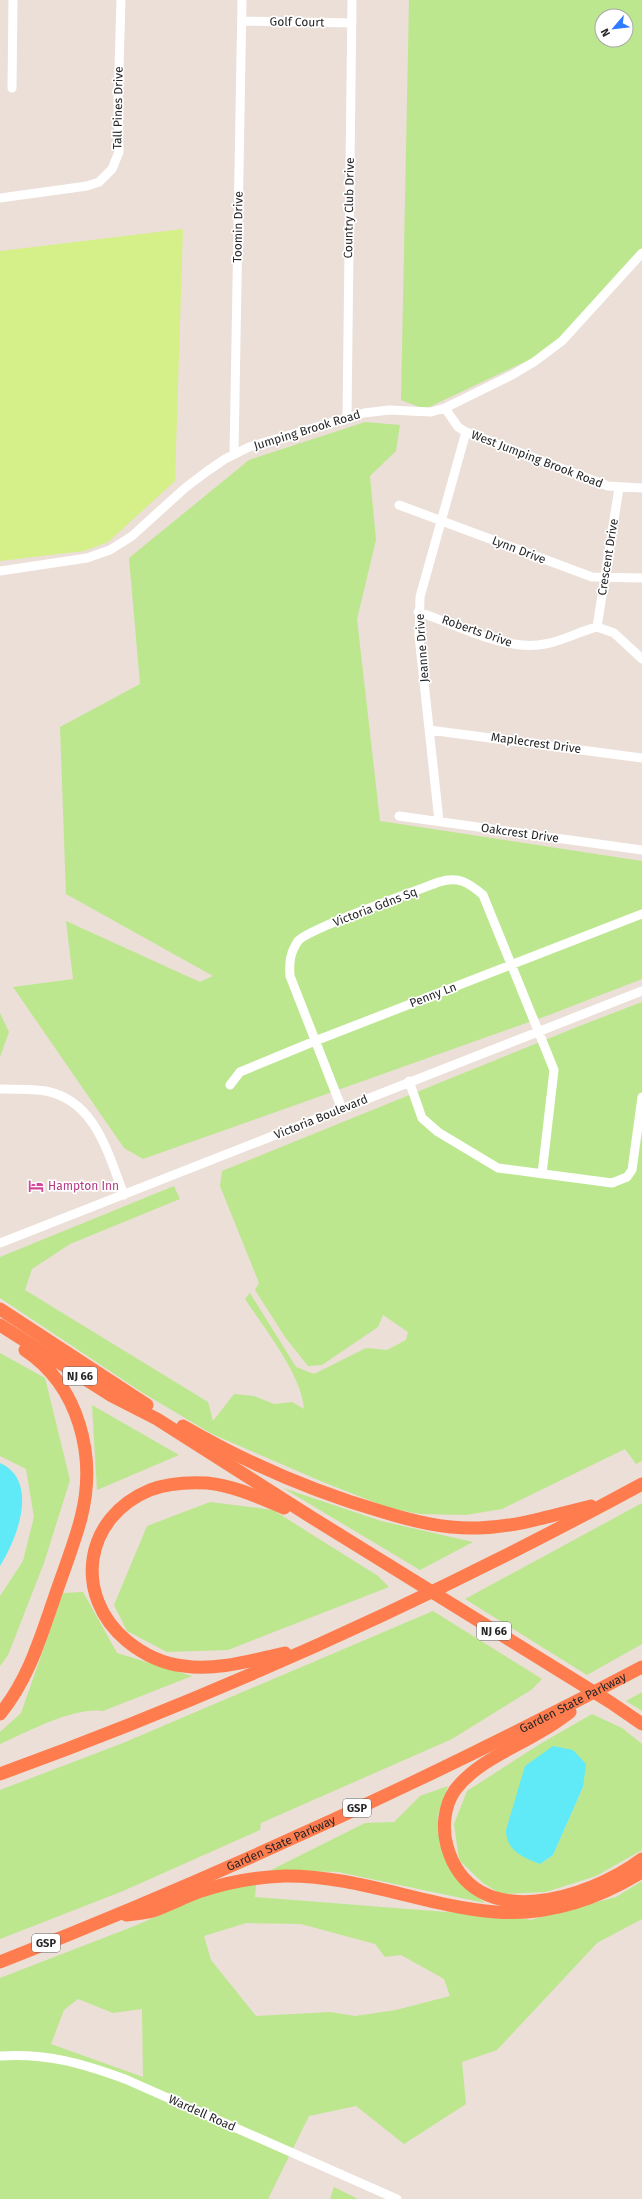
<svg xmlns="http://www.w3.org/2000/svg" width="642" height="2199" font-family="'Fira Sans',sans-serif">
	<rect width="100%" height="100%" fill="#ebdfd7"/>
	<path fill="#bce78e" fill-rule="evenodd" d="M409,0H642V254L554,348L425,409L401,400ZM602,16H626V40H602Z
		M365,422L400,425L396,451L370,476L376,540L357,619L380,821L642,861V979L549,1015L143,1159L124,1148L13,987L73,979L66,921L200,982L213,976L66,894L60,727L140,684L129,558L249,460Z
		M642,1002V1461L636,1464L625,1449L502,1509L466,1515L420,1514L389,1508L323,1482L212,1434L143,1393L0,1298V1257L174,1186L180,1199L70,1244L32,1269L25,1290L208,1402L213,1421L234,1394L254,1396L274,1404L292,1402L304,1409C302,1375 264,1328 245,1299L250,1293L296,1367L314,1374L366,1348L387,1350L406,1340L408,1332L383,1315L378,1327L322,1365L308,1366L285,1337L255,1290L259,1283L220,1186L222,1171L577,1027Z
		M0,1013L9,1032L0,1057Z
		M0,1353L45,1378L70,1480L44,1563L8,1655L0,1666V1596L23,1561L34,1517L26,1469L0,1456Z
		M92,1405L179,1455L97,1490Z
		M283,1488L381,1521L473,1542L420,1570Z
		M210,1502L273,1510L378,1576L389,1587L228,1650L167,1652L127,1631L114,1605L147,1526Z
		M642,1503V1644L587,1675L465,1599Z
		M83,1592L117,1653L192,1676L103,1711C72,1707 28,1732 0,1744V1732L21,1713L63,1593Z
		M433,1611L542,1679L531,1690L452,1739L261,1823L260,1830L123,1891L0,1939V1790L123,1743Z
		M642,1692V1711L626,1701Z
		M592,1714L622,1728L642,1744V1850L596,1876L546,1892L501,1894L483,1883L459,1860L454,1824L467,1791L540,1744ZM583,1787L553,1855L540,1864L506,1830L513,1808Z
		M448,1786L438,1815L439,1839L455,1876L485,1903L338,1872L271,1870L365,1823L394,1822L420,1796Z
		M257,1872L255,1897L522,1918L530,1920L616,1897L642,1881V1919L597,1943L497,2050L462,2062L466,2104L404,2144L356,2106L309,2116L268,2199H0V1978L137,1925ZM246,1923L301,1924L375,1944L385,1957L401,1955L444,1979L450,1996L396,2010L355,2016L330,2012L256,2016L211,1960L204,1936ZM78,1999L113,2013L142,2009L143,2077L51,2044L64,2010Z
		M334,2187L358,2199H330Z"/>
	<path fill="#d6f089" d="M183,229L175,481L108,542L84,551L0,561V251Z"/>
	<path fill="#60e9f7" d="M0,1463C40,1481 17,1539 0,1566Z
		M553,1746L573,1750L586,1764L583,1787L553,1855L540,1864C523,1857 506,1851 506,1830L525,1766Z"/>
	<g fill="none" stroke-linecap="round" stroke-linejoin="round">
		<path stroke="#fff" stroke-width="9" d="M242,21L352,23
			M12,88L13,0
			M0,198L87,186L99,182L112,169L119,152L118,103L121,0
			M445,408L458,427L466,432L608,486L642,488
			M347,417L352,0
			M234,454L242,0
			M399,505L592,577L642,578
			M0,571L87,558L110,550L132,536L185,488L206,472L225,459L249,447L364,413L389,410L431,412L445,408L512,375L534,362L562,341L642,253
			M418,612C457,624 504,652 545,644C563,641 580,631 597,627L614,633L642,659
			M597,627L619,488
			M429,730L642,758
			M399,816L642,850
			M439,821L419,636L420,597L466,432
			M409,1081L422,1118L438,1132L498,1168L612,1183L627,1177L632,1170L642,1097
			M230,1085L240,1072L315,1041L642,914
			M0,1089C15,1089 31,1089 46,1091C96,1101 108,1154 124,1195
			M342,1109L290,976C289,962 290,953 298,941C307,929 418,890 439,882C458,876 468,882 483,895L554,1070L542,1174
			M0,1243L642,991
			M0,2056C47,2053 81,2063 125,2079L397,2199"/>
		<g stroke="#ff7c4e" stroke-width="13">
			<path d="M0,1309L147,1405"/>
			<path d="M0,1325L112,1396L157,1419L311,1517L610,1702L642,1724"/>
			<path d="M183,1426C245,1462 311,1491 380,1511C412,1521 444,1529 478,1528C517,1527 553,1515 591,1506"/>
			<path d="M284,1508C258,1497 235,1486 207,1483C188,1482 168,1483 150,1490C84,1517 72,1595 127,1641C143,1654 163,1664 184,1666C218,1671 252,1660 285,1653"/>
			<path d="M570,1712C562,1718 554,1724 545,1729C515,1748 477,1761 455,1790C444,1806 442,1828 447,1846C472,1936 589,1899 642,1859"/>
			<path d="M0,1714C28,1680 40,1639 54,1599C63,1572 74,1545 81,1518C97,1456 79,1386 25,1350"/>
			<path d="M0,1774C220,1694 436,1596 642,1484"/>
			<path d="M126,1915C135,1914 145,1913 153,1911C169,1905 185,1897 201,1891C228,1882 256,1877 284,1876C357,1875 424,1906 496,1912C548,1916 598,1899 642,1872"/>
			<path id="s1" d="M0,1962C219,1876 434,1777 642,1667"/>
		</g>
	</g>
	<defs>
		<g id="hotel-bare" transform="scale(1.2)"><path d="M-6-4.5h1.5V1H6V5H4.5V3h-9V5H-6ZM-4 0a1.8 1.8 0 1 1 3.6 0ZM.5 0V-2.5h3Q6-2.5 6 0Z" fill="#d1479c" stroke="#fff" stroke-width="2.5" paint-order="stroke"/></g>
	</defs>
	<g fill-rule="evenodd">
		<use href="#hotel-bare" x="36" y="1186"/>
	</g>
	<g text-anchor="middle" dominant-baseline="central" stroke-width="3.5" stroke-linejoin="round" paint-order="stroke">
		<g fill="#fff" stroke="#686868" stroke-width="1">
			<rect x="63" y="1367" width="34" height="18" rx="3"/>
			<rect x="477" y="1622" width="34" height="18" rx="3"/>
			<rect x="343" y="1799" width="28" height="18" rx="3"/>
			<rect x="32" y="1934" width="28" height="18" rx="3"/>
		</g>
		<g font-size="11" font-weight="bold" fill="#272727">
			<text x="80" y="1376">NJ 66</text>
			<text x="494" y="1631">NJ 66</text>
			<text x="357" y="1808">GSP</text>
			<text x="46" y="1943">GSP</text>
		</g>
		<g font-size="12" fill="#272727" stroke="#fff">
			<text transform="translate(297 22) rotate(1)">Golf Court</text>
			<text transform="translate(118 108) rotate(-89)">Tall Pines Drive</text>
			<text transform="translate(349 208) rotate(-89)">Country Club Drive</text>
			<text transform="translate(238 227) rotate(-89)">Toomin Drive</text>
			<text transform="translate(307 430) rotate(-17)">Jumping Brook Road</text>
			<text transform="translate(537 459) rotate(21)">West Jumping Brook Road</text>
			<text transform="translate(519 550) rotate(21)">Lynn Drive</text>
			<text transform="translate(608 557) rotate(-81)">Crescent Drive</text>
			<text transform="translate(477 631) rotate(19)">Roberts Drive</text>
			<text transform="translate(422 648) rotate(-94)">Jeanne Drive</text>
			<text transform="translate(536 743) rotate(8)">Maplecrest Drive</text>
			<text transform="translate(520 833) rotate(8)">Oakcrest Drive</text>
			<text transform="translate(375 907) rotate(-21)">Victoria Gdns Sq</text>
			<text transform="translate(433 995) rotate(-21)">Penny Ln</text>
			<text transform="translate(321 1117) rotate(-22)">Victoria Boulevard</text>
			<text stroke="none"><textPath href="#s1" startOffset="629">Garden State Parkway</textPath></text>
			<text stroke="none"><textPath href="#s1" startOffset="305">Garden State Parkway</textPath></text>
			<text transform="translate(202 2113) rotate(24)">Wardell Road</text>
		</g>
		<g font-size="12" fill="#b23c85" stroke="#fff" text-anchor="start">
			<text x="48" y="1186">Hampton Inn</text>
		</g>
	</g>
	<g transform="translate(614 28) rotate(242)"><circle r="19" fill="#ffffff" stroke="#a9a9a9"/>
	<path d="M0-3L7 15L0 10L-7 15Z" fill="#307bff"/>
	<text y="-6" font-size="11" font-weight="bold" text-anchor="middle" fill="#272727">N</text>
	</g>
</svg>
